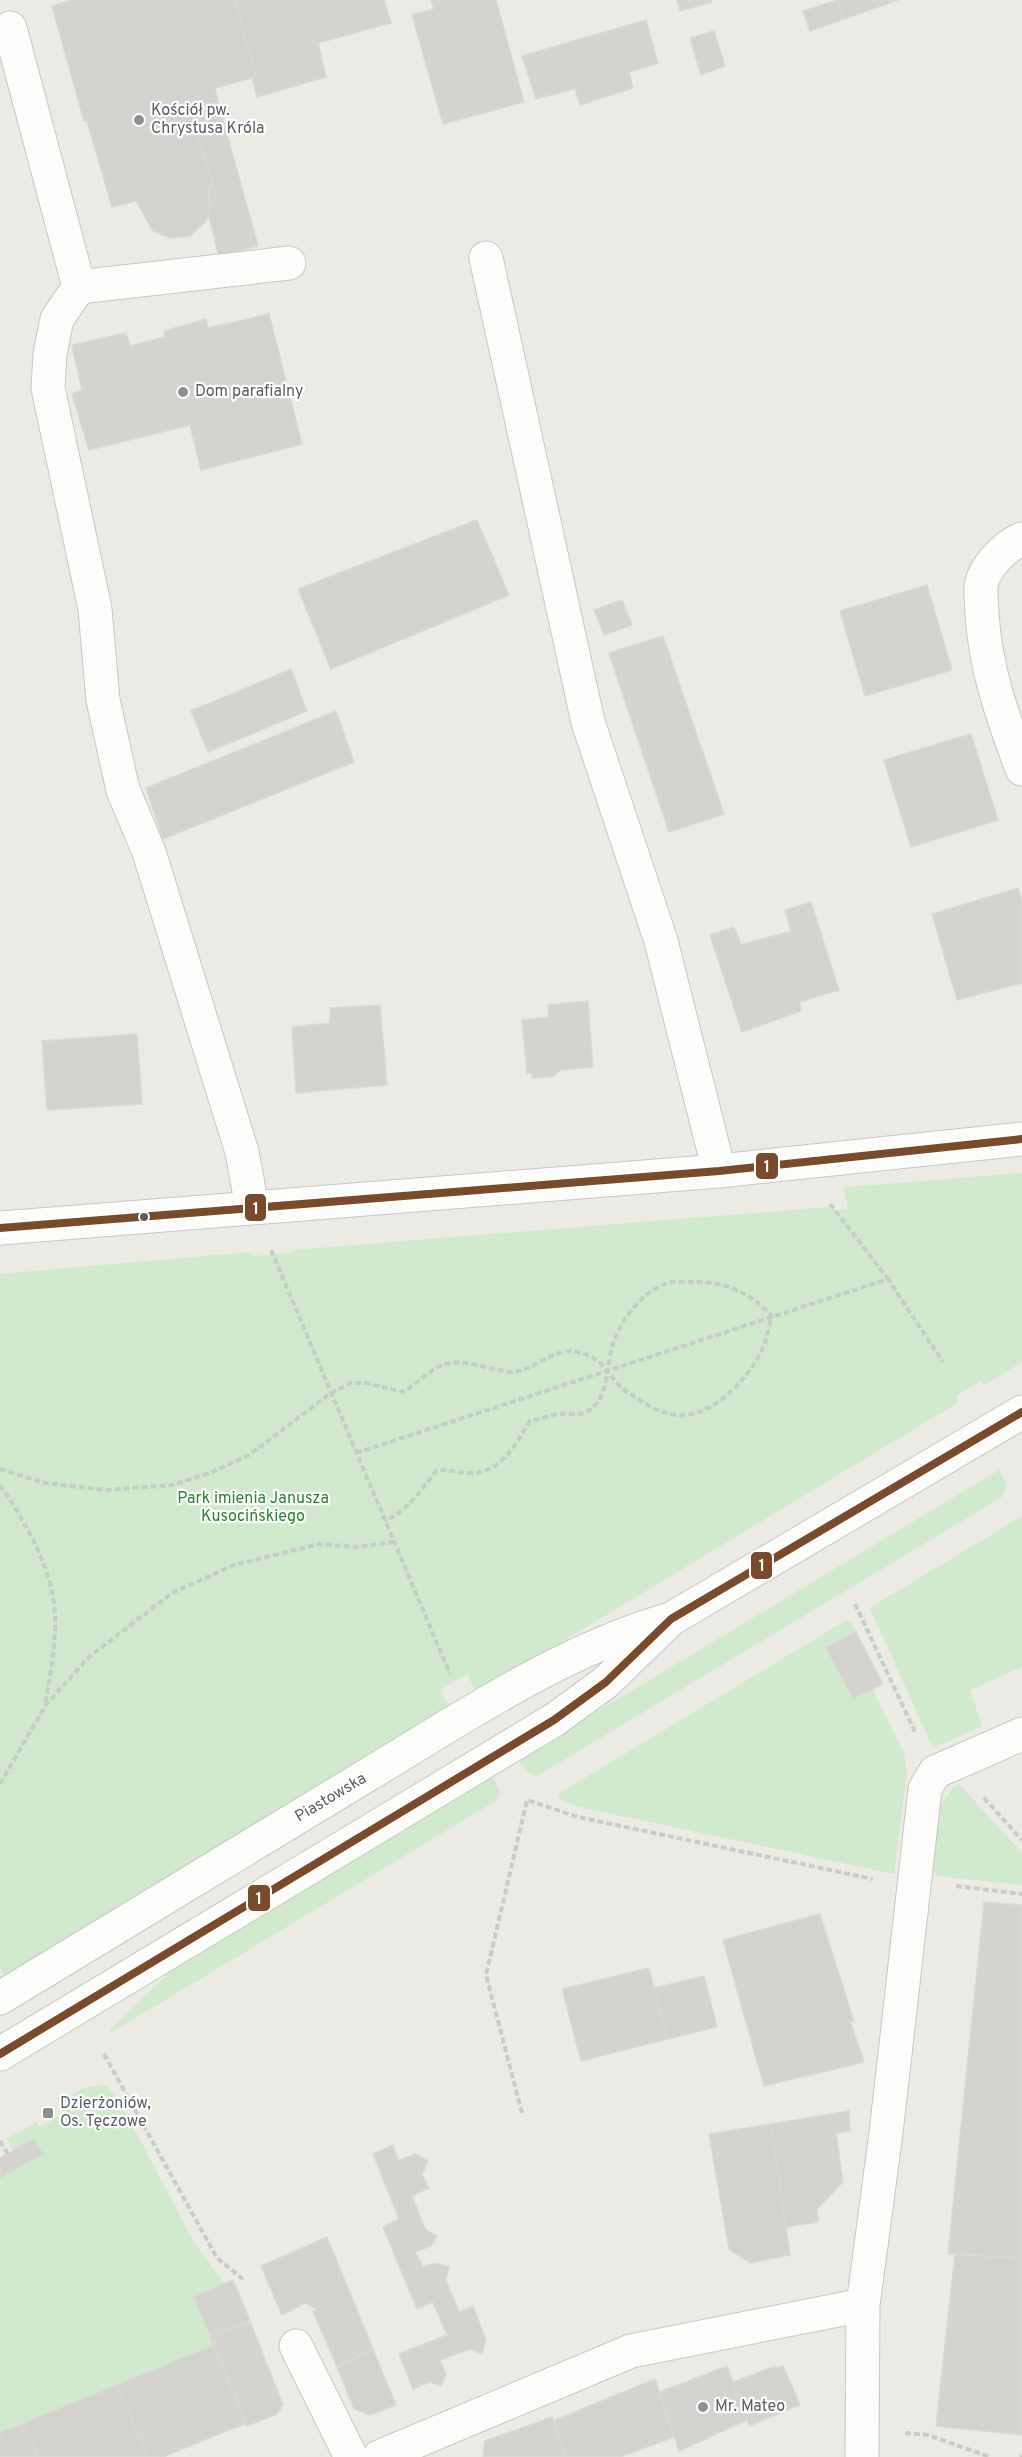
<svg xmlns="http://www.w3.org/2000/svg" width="1022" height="2457" font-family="Overpass,sans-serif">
	<rect width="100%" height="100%" fill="#ebeae4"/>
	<path fill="#d1e9cd" d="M1022,1173V1362L985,1385L981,1381L956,1396L959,1402L477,1693L467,1674L440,1690L450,1709L6,1977L0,1967V1274L251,1252L253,1256L293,1253V1250L829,1207V1210L848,1209L844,1188L848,1187Z
		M999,1470L1007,1484L1002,1497L537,1776L527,1772L518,1759Z
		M1022,1516V1667L970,1690L982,1726L933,1748L870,1608Z
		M847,1620L852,1623L872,1689L904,1753L907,1773L894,1874L575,1806L559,1799L558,1794Z
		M492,1777L500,1790L497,1800L112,2032L110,2030L175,1967Z
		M960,1785L1022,1853V1885L938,1876L931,1871L940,1806L954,1786Z
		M98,2085L108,2087L122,2106L195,2244L225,2284L194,2297L214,2345L0,2433V2178L43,2154L34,2139L13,2151L7,2139L36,2122L40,2127L66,2112L60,2102L83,2088Z"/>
	<path fill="#d4d3cf" stroke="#dad9d4" stroke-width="1.5" d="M72,0H235L256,77L215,88L219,105L212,114L199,118L193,116L213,186L209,187L211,202L206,221L190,236L171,238L153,231L136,201L112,207L87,121H84L52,6Z
		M235,0H384L391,23L318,43L326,77L257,97L252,78L256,77Z
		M431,0H496L524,102L443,124L412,15L434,9Z
		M677,0H711L712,2L680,11Z
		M837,0H898L844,19Z
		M837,0L844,19L810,31L803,11Z
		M646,20L658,63L629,72L633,88L580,105L575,89L536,99L522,56Z
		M714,31L725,66L701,75L690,38Z
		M219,105L258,246L219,256L208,214L209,187L213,186L193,116L199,118L212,114Z
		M269,314L302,444L201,470L190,425L89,450L72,394L82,390L72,345L126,333L130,346L165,337L164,331L206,319L208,328Z
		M477,520L509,595L331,669L298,589Z
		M927,585L952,670L865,696L840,611Z
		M622,600L632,625L604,635L594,610Z
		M663,636L724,814L669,832L609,653Z
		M291,669L307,711L208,752L191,711Z
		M336,711L354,762L163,839L146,788Z
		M971,734L998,820L911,847L884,760Z
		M1018,888L1022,901V983L957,1000L932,914Z
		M811,902L839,990L800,1002L801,1011L742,1032L710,935L734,927L741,945L791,931L785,910Z
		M588,1001L593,1067L560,1070L554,1076L533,1078L530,1072L527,1073L522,1020L549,1017L548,1005Z
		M380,1005L387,1085L296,1093L292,1027L330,1023V1008Z
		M137,1034L142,1104L47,1110L42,1041Z
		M856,1632L883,1684L853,1699L826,1648Z
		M984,1902L1022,1905V2258L948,2254Z
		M820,1914L854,2022L850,2021L864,2062L764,2086L723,1940Z
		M649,1968L667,2039L581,2061L562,1989Z
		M704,1976L717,2027L667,2039L654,1988Z
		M849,2111L850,2131L836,2133L843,2182L817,2209L818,2222L786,2227L771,2124Z
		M771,2124L790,2255L750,2263L729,2249L709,2134Z
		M34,2139L43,2154L0,2178V2158Z
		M393,2145L398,2161L415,2154L428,2161L422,2174L429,2188L412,2196L425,2229L437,2236L431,2246L415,2252L423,2267L435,2263L449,2267L446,2280L459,2312L473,2306L486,2340L482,2354L470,2349L440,2360L446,2374L441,2386L430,2382L413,2389L399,2354L447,2335L433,2302L417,2309L383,2227L399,2219L373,2154Z
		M327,2237L373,2349L337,2367L313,2311L317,2309L305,2303L282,2315L261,2266Z
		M955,2254L1022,2258V2435L936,2426Z
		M233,2280L250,2321L218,2333L214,2345L194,2297Z
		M250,2321L283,2405L277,2414L247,2426L214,2345L218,2333Z
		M214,2345L246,2423L163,2457H148L117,2385Z
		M373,2349L396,2405L370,2415L354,2409L337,2367Z
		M727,2366L747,2420L679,2451L660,2392Z
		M775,2366V2369L783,2366L800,2405L749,2426L733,2382Z
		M655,2379L674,2437L620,2457H566L553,2421Z
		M117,2385L148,2457H38L24,2423Z
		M552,2417L566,2457H483L485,2441Z
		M24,2423L38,2457H0V2433Z"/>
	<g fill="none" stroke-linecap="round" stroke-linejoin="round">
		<g stroke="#c7c8c7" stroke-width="35">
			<path id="minor" d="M10,28L79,287L57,319L50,354L48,388L95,609L103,700L123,790L149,852L242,1152L252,1207
				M486,258L588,722L661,941L719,1171
				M79,287L289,263
				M1022,539C1005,546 984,567 981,586C980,594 982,605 982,614C985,668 1003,718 1022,769
				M0,1228L719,1171L1022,1139
				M0,1998C123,1923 246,1849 369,1774C464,1717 559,1652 667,1620
				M0,2054L554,1720L606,1682L671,1619L1022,1412
				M863,2305L886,2133L925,1789L935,1772L1022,1734
				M296,2346L351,2457
				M379,2457L631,2351L863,2305L862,2457"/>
		</g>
		<path stroke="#c7cdca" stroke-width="4" stroke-dasharray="6 3" stroke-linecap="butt" d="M830,1204L888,1279
			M271,1250L450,1674
			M356,1453L888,1279L943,1362
			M0,1469L45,1483L106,1490L173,1485L212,1472L249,1455L331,1393L351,1383H367L403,1392C416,1385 427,1372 440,1366C462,1356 490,1371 512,1372C532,1372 553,1347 577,1352C607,1358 607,1378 626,1391C638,1399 655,1411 670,1414C707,1424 750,1379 763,1347C767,1338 769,1326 772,1316C750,1293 727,1282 695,1282C688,1282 679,1281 672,1282C644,1288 619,1321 612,1347C607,1366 608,1395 592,1408C581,1418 569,1412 557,1414C548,1416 539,1419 530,1421C515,1446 501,1473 469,1473C457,1473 448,1468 436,1471C420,1492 409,1509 385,1521
			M0,1485C26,1523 54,1570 55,1617C56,1647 50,1676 45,1705
			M855,1604L916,1734
			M0,1784L45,1706L89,1657L172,1593L234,1565L319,1544L357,1547L394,1542
			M984,1798L1022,1840
			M956,1886L1022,1894
			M104,2054L217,2258L243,2279
			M522,2113L486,1975L527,1800L578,1817L873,1879
			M0,2141L8,2154
			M905,2433L928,2435L990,2457
			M1020,2457L1022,2456"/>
		<use href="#minor" stroke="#fcfcfb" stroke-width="33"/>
		<g stroke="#fff" stroke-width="12">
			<path id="bus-1" d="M0,1228L719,1171L1022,1139
				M0,2054L554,1720L606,1682L671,1619L1022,1412"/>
		</g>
		<use href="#bus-1" stroke="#7a4b2a" stroke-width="8"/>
	</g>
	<g fill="#8d8f91" stroke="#fff" stroke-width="2">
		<circle cx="139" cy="120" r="6"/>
		<circle cx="183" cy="392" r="6"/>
		<rect x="42" y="2107" width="12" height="12" rx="3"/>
		<circle cx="703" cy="2407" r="6"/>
	</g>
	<circle fill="#5a5e64" stroke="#fff" stroke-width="2" cx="144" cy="1217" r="5"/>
	<g text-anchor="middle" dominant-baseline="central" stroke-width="4.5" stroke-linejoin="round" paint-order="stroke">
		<g font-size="16" fill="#5a5e64" stroke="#fff" text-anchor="start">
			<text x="151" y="111">Kościół pw.<tspan x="151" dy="18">Chrystusa Króla</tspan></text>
			<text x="195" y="392">Dom parafialny</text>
			<text x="60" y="2104">Dzierżoniów,<tspan x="60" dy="18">Os. Tęczowe</tspan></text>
			<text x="715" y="2407">Mr. Mateo</text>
		</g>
		<g font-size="16" fill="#2b8230" stroke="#fff">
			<text x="253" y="1499">Park imienia Janusza<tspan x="253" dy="18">Kusocińskiego</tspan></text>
		</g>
		<g font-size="16" fill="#5a5e64" stroke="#fff">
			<text transform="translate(331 1798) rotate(-31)">Piastowska</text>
		</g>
	</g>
	<g stroke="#fff" stroke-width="2">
		<rect x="755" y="1152" width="24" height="28" rx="6" fill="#7a4b2a"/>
		<rect x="244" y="1193" width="23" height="29" rx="6" fill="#7a4b2a"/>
		<rect x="750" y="1551" width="23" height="29" rx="6" fill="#7a4b2a"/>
		<rect x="247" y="1884" width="24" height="28" rx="6" fill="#7a4b2a"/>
	</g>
	<g font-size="16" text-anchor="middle" font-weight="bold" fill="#fff">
		<text x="767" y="1172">1</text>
		<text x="256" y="1214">1</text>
		<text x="762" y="1571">1</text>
		<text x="259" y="1904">1</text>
	</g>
</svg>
